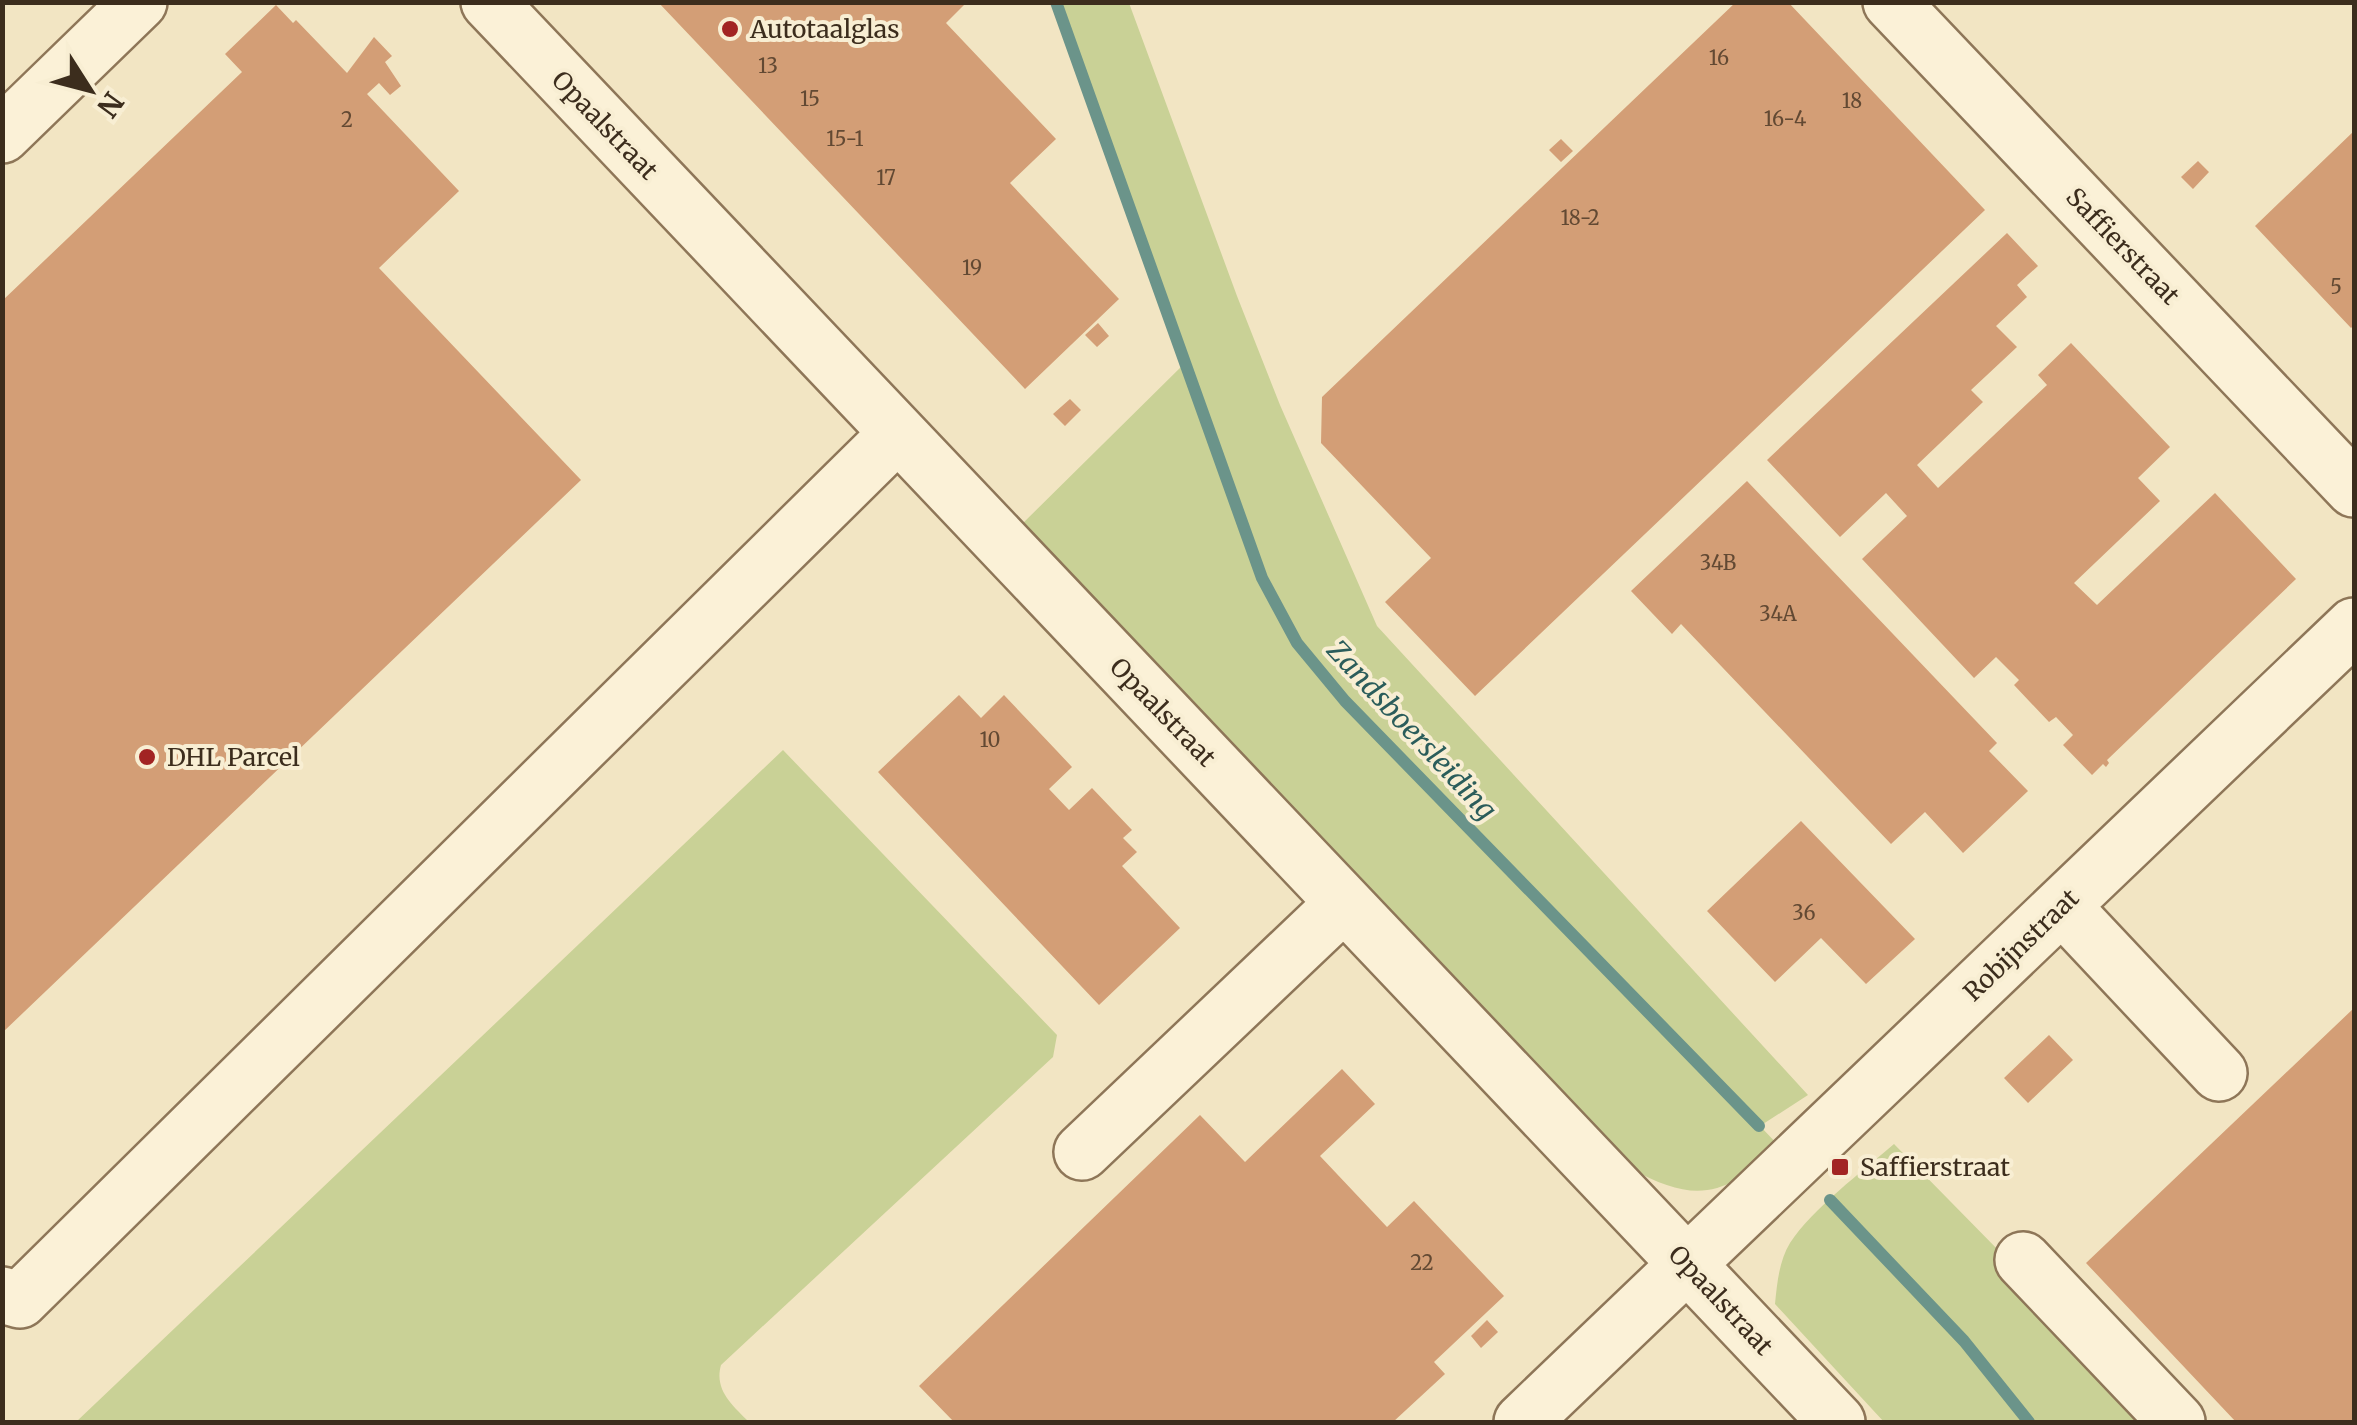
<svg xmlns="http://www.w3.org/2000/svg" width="2357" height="1425" font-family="Merriweather,serif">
	<rect width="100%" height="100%" fill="#f2e5c3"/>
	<path fill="#c9d196" d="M1056,3H1129L1237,296L1280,405L1377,626L1808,1095L1760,1126L1780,1147C1725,1196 1696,1205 1630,1168L1019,527L1185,363Z
		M783,750L1057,1035L1053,1057L721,1365C714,1390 732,1405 749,1422H76Z
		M1894,1144L2004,1256L2157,1422H1884L1775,1304C1777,1284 1779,1261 1790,1243C1813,1208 1862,1172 1894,1144Z"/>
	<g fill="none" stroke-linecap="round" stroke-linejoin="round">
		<path stroke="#6b948a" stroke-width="12" d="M1056,2L1262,578L1297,643L1345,701L1759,1126
			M1830,1200L1964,1341L2029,1422"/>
	</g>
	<path fill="#d39e76" d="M658,2H967L946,23L1056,139L1010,183L1119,299L1025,389Z
		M1736,2H1788L1985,210L1475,696L1385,602L1431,558L1321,443L1322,397Z
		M276,5L293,23L296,20L347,73L374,37L392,56L385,62L401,86L390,95L379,83L367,94L459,191L379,268L581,480L2,1033V301L242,72L225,54Z
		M2354,131V325L2351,328L2255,226Z
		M1561,139L1573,151L1561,162L1549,150Z
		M2198,161L2209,172L2193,189L2181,177Z
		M2007,233L2038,266L2017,285L2027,297L1996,326L2017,347L1971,390L1983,402L1917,465L1938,488L2047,385L2038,375L2071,343L2170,447L2138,478L2160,501L2074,583L2097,605L2215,493L2296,579L2107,760L2109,763L2106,767L2103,764L2092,775L2063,745L2073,735L2056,717L2049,722L2014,685L2019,680L1996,657L1974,678L1862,559L1907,516L1886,493L1840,537L1767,460Z
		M1098,323L1109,336L1097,347L1085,335Z
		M1070,399L1081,410L1065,426L1053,414Z
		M1747,481L1997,743L1989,751L2028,791L1963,853L1925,812L1891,844L1681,624L1672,634L1631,591Z
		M959,695L981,718L1004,695L1056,750L1072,767L1049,789L1069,810L1092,788L1132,830L1123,838L1137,852L1122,866L1180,928L1099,1005L878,772Z
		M1801,821L1915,939L1866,984L1821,938L1775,982L1707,911Z
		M2354,1008V1422H2236L2086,1263Z
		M2049,1035L2073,1060L2028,1103L2004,1078Z
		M1342,1069L1375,1104L1320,1156L1387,1227L1414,1201L1504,1296L1434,1362L1445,1374L1393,1422H954L919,1386L1200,1115L1245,1162Z
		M1487,1320L1498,1332L1481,1348L1471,1336Z"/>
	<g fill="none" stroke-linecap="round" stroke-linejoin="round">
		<g stroke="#8e7658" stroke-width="60">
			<path id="minor" d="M489,2L1837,1422
				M1891,2L2354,489
				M2,135L139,2
				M2062,906L2219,1073
				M1082,1152L1344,903
				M2023,1260L2177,1422
				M2,1295L20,1300L898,433
				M1522,1422L2354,626"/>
		</g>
		<use href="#minor" stroke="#fbf1d7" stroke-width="55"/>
	</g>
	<g fill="#a22423" stroke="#f8eed3" stroke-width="4">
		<circle cx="730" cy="29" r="10"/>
		<circle cx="147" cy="757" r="10"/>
		<rect x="1830" y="1157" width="20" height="20" rx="5"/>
	</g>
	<g text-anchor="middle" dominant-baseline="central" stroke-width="8" stroke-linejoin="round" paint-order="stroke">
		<g font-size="20" fill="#624933">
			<text x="1719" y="57">16</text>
			<text x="768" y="65">13</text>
			<text x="810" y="98">15</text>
			<text x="1852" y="100">18</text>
			<text x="1785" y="118">16-4</text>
			<text x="347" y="119">2</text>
			<text x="845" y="138">15-1</text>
			<text x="886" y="177">17</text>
			<text x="1580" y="217">18-2</text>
			<text x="972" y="267">19</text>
			<text x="2336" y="286">5</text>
			<text x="1718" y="562">34B</text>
			<text x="1778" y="613">34A</text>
			<text x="990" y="739">10</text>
			<text x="1804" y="912">36</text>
			<text x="1422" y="1262">22</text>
		</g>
		<g font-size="25" fill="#3c2d1d" stroke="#f8eed3" text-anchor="start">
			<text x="750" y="29">Autotaalglas</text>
			<text x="167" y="757">DHL Parcel</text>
			<text x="1860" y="1167">Saffierstraat</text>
		</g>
		<g font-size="25" fill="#3c2d1d" stroke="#f8eed3">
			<text transform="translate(605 125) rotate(46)">Opaalstraat</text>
			<text transform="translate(2123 246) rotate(46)">Saffierstraat</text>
			<text transform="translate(1163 712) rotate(46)">Opaalstraat</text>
			<text transform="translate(2021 945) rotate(-44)">Robijnstraat</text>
			<text transform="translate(1721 1300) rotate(47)">Opaalstraat</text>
		</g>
		<g font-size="28" font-style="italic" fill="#2b5d5b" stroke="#f8eed3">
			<text transform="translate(1412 730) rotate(47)">Zandsboersleiding</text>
		</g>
	</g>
	<rect width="2357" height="1425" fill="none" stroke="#3c2d1d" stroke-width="10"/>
	<g transform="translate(90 90) rotate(126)" stroke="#f8eed3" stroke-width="8" paint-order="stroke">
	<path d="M0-8L18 38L0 25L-18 38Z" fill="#3c2d1d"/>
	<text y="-15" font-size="28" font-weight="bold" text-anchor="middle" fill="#3c2d1d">N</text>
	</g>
</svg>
